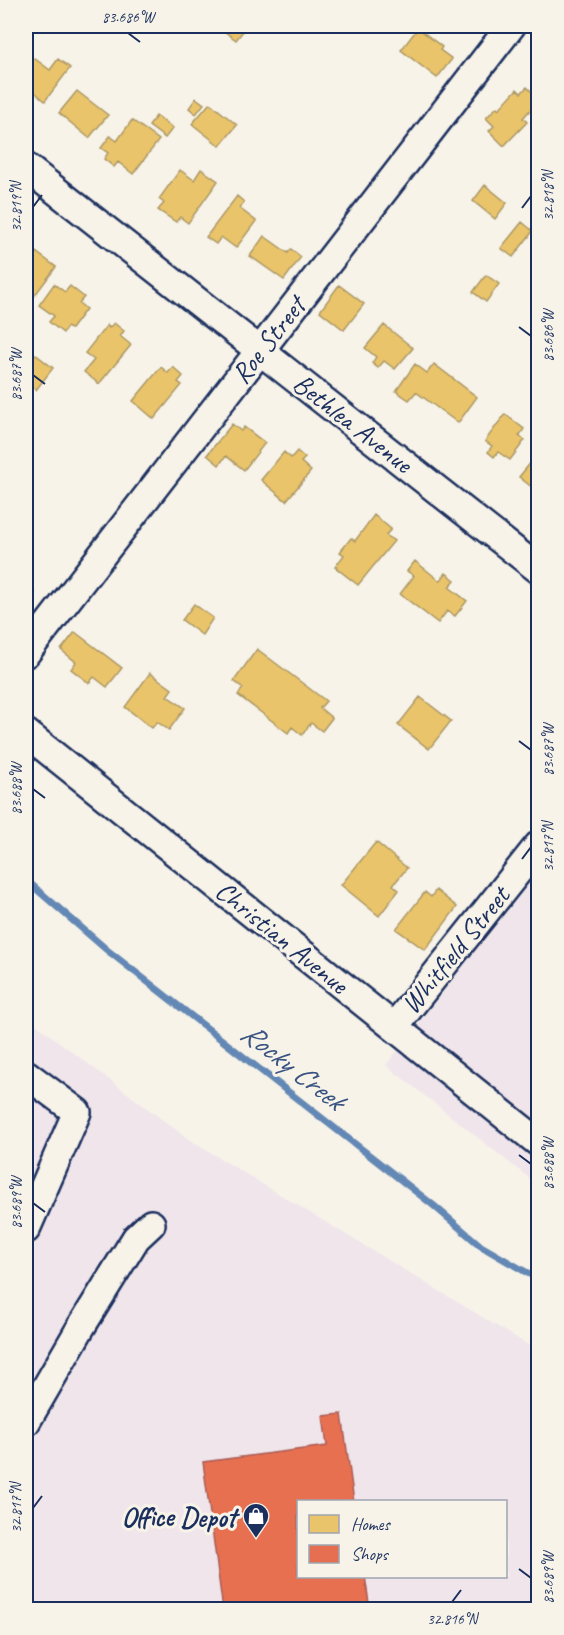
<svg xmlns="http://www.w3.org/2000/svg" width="564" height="1635" font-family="Caveat,sans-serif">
	<rect width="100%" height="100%" fill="#f7f3e8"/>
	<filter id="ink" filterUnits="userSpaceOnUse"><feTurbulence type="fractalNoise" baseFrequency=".0167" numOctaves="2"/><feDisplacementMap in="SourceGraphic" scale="12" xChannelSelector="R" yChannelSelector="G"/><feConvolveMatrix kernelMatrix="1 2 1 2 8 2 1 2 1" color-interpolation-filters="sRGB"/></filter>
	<g filter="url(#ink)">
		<path fill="#efe5eb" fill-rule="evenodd" d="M538,870V1185L386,1065Z
			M26,1017L188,1139L538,1351V1609H26ZM298,1502H506V1576H298Z"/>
		<path fill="#e9c46a" stroke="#ab9766" stroke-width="1.5" d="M217,26H247L236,40Z
			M418,28L442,47L440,50L452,59L437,78L401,50Z
			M34,58L50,70L58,59L70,68L45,101L30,88L26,93V69Z
			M527,87L538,98V101L523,118L527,122L504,146L489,131L494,126L486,118L497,107L499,109L517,89L521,93Z
			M77,91L108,115L89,138L59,113Z
			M196,98L204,104L196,114L189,108Z
			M210,103L237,125L220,146L192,124Z
			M156,116L173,128L165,138L149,126Z
			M132,120L159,140L133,174L118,162L114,167L104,159L108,153L101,148L110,136L117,141Z
			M201,169L218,181L188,223L180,217L176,222L158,210L164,203L159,199L180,170L194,180Z
			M485,185L507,203L495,219L473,201Z
			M237,196L244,202L239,208L256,221L236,248L221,237L216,244L206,237Z
			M522,222L533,231L513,257L501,248Z
			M264,236L288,253L291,249L301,257L284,280L250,256Z
			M26,251L33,257L36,252L56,267L26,307Z
			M486,275L499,284L486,302L473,292Z
			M54,284L65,292L70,286L84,297L79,303L86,309L71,329L67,327L63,333L49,322L54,316L39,305Z
			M339,285L364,304L344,330L320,311Z
			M114,323L124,331L120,336L131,345L99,384L84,372L94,360L85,353L107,325L109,328Z
			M384,325L413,348L395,369L384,361L378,368L372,363L376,357L365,348Z
			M34,353L53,368L36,390L26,381V364Z
			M415,364L427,373L434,364L477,397L458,423L416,392L409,400L396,391Z
			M161,367L168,373L173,367L183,376L178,382L182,385L154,419L133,401Z
			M505,414L524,429L519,436L525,440L510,460L498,452L494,457L488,452L492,446L485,441Z
			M232,424L241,431L244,427L265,443L244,470L226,456L219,465L207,455Z
			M297,451L305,458L301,462L311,471L286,501L261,480L284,452L291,458Z
			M537,455H538V492L519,477Z
			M374,515L391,529L386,535L394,541L358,585L335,567L344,555L340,552L351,538L355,541Z
			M415,561L440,581L446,573L455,580L449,587L467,601L455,616L447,611L438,623L400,594L414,576L407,571Z
			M26,587L35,593L26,606Z
			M194,604L213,618L202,635L182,620Z
			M75,632L122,668L107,687L94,677L89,683L71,669L76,662L61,650Z
			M257,649L326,701L320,708L332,718L322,731L311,723L302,735L292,727L288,733L238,695L243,688L234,681Z
			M150,673L172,689L167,696L185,708L169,730L157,722L152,728L125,707Z
			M420,697L451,721L429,749L398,725Z
			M376,842L407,868L393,885L399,890L379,916L341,885Z
			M436,890L457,907L425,950L396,929L425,892L431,897Z"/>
		<path fill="#e76f51" stroke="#aa5c55" stroke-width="1.5" d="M342,1414L354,1502H298V1576H365L370,1610H223L203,1462L327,1446L323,1416Z"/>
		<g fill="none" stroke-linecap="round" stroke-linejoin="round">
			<path stroke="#6488b5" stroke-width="7" d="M26,880L107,950L433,1205L481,1246L538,1279"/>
			<g stroke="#1b2f5e" stroke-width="32">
				<path id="minor" d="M26,167L538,569
					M26,653L511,26
					M26,733L538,1142
					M394,1027L538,846
					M26,1074L77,1112L26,1229
					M26,1422L81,1327L136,1238L151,1224"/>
			</g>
			<use href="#minor" stroke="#f7f3e8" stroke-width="27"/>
		</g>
	</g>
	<path fill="none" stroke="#1b2f5e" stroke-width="2" d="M128,33L140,42M33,207L42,195M522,208L531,196M519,327L531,336M33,375L45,384M519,741L531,750M33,789L45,798M522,859L531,847M519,1155L531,1164M33,1203L45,1212M33,1508L42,1496M519,1569L531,1578M452,1602L461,1590"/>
	<defs>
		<g id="shop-pin" transform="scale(1.35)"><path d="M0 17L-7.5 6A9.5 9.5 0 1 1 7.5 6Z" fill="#1b2f5e" stroke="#f7f3e8"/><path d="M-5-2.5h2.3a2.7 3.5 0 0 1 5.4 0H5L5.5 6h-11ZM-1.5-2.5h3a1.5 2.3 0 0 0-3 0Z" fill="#fff"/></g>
	</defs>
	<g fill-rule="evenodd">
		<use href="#shop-pin" x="256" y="1516"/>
	</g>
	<g text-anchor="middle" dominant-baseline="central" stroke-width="6" stroke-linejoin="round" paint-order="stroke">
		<g font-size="28" fill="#1b2f5e" stroke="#f7f3e8">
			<text transform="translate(268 340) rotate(-52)">Roe Street</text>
			<text transform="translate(353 423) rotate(38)">Bethlea Avenue</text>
			<text transform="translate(282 937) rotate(39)">Christian Avenue</text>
			<text transform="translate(455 950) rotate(-51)">Whitfield Street</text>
		</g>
		<g font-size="28" font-weight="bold" fill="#1b2f5e" stroke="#f7f3e8" text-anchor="end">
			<text x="236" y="1516">Office Depot</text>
		</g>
		<g font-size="30" font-style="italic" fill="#395482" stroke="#f7f3e8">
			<text transform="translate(293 1066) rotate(38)">Rocky Creek</text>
		</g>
	</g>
	<rect width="564" height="1635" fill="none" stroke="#f7f3e8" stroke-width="66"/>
	<rect x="297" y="1500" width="210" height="78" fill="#f7f3e8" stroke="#9fa5b1" stroke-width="1.5"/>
	<rect x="309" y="1515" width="30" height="18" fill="#e9c46a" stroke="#9fa5b1" stroke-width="1.5"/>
	<text x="351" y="1530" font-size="18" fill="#1b2f5e">Homes</text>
	<rect x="309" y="1545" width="30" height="18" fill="#e76f51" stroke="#9fa5b1" stroke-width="1.5"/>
	<text x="351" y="1560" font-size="18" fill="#1b2f5e">Shops</text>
	<rect x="33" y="33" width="498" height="1569" fill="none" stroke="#1b2f5e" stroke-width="2"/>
	<g font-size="15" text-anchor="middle" fill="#1b2f5e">
		<text x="128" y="22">83.686°W</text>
		<text transform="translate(548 196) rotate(-90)" y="5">32.818°N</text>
		<text transform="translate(16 207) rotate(-90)" y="5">32.819°N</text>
		<text transform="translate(548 336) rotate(-90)" y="5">83.686°W</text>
		<text transform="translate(16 375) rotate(-90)" y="5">83.687°W</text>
		<text transform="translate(548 750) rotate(-90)" y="5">83.687°W</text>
		<text transform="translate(16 789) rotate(-90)" y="5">83.688°W</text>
		<text transform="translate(548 847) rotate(-90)" y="5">32.817°N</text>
		<text transform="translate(548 1164) rotate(-90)" y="5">83.688°W</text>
		<text transform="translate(16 1203) rotate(-90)" y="5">83.689°W</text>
		<text transform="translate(16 1508) rotate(-90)" y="5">32.817°N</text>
		<text transform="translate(548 1578) rotate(-90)" y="5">83.689°W</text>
		<text x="452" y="1624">32.816°N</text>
	</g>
</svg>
